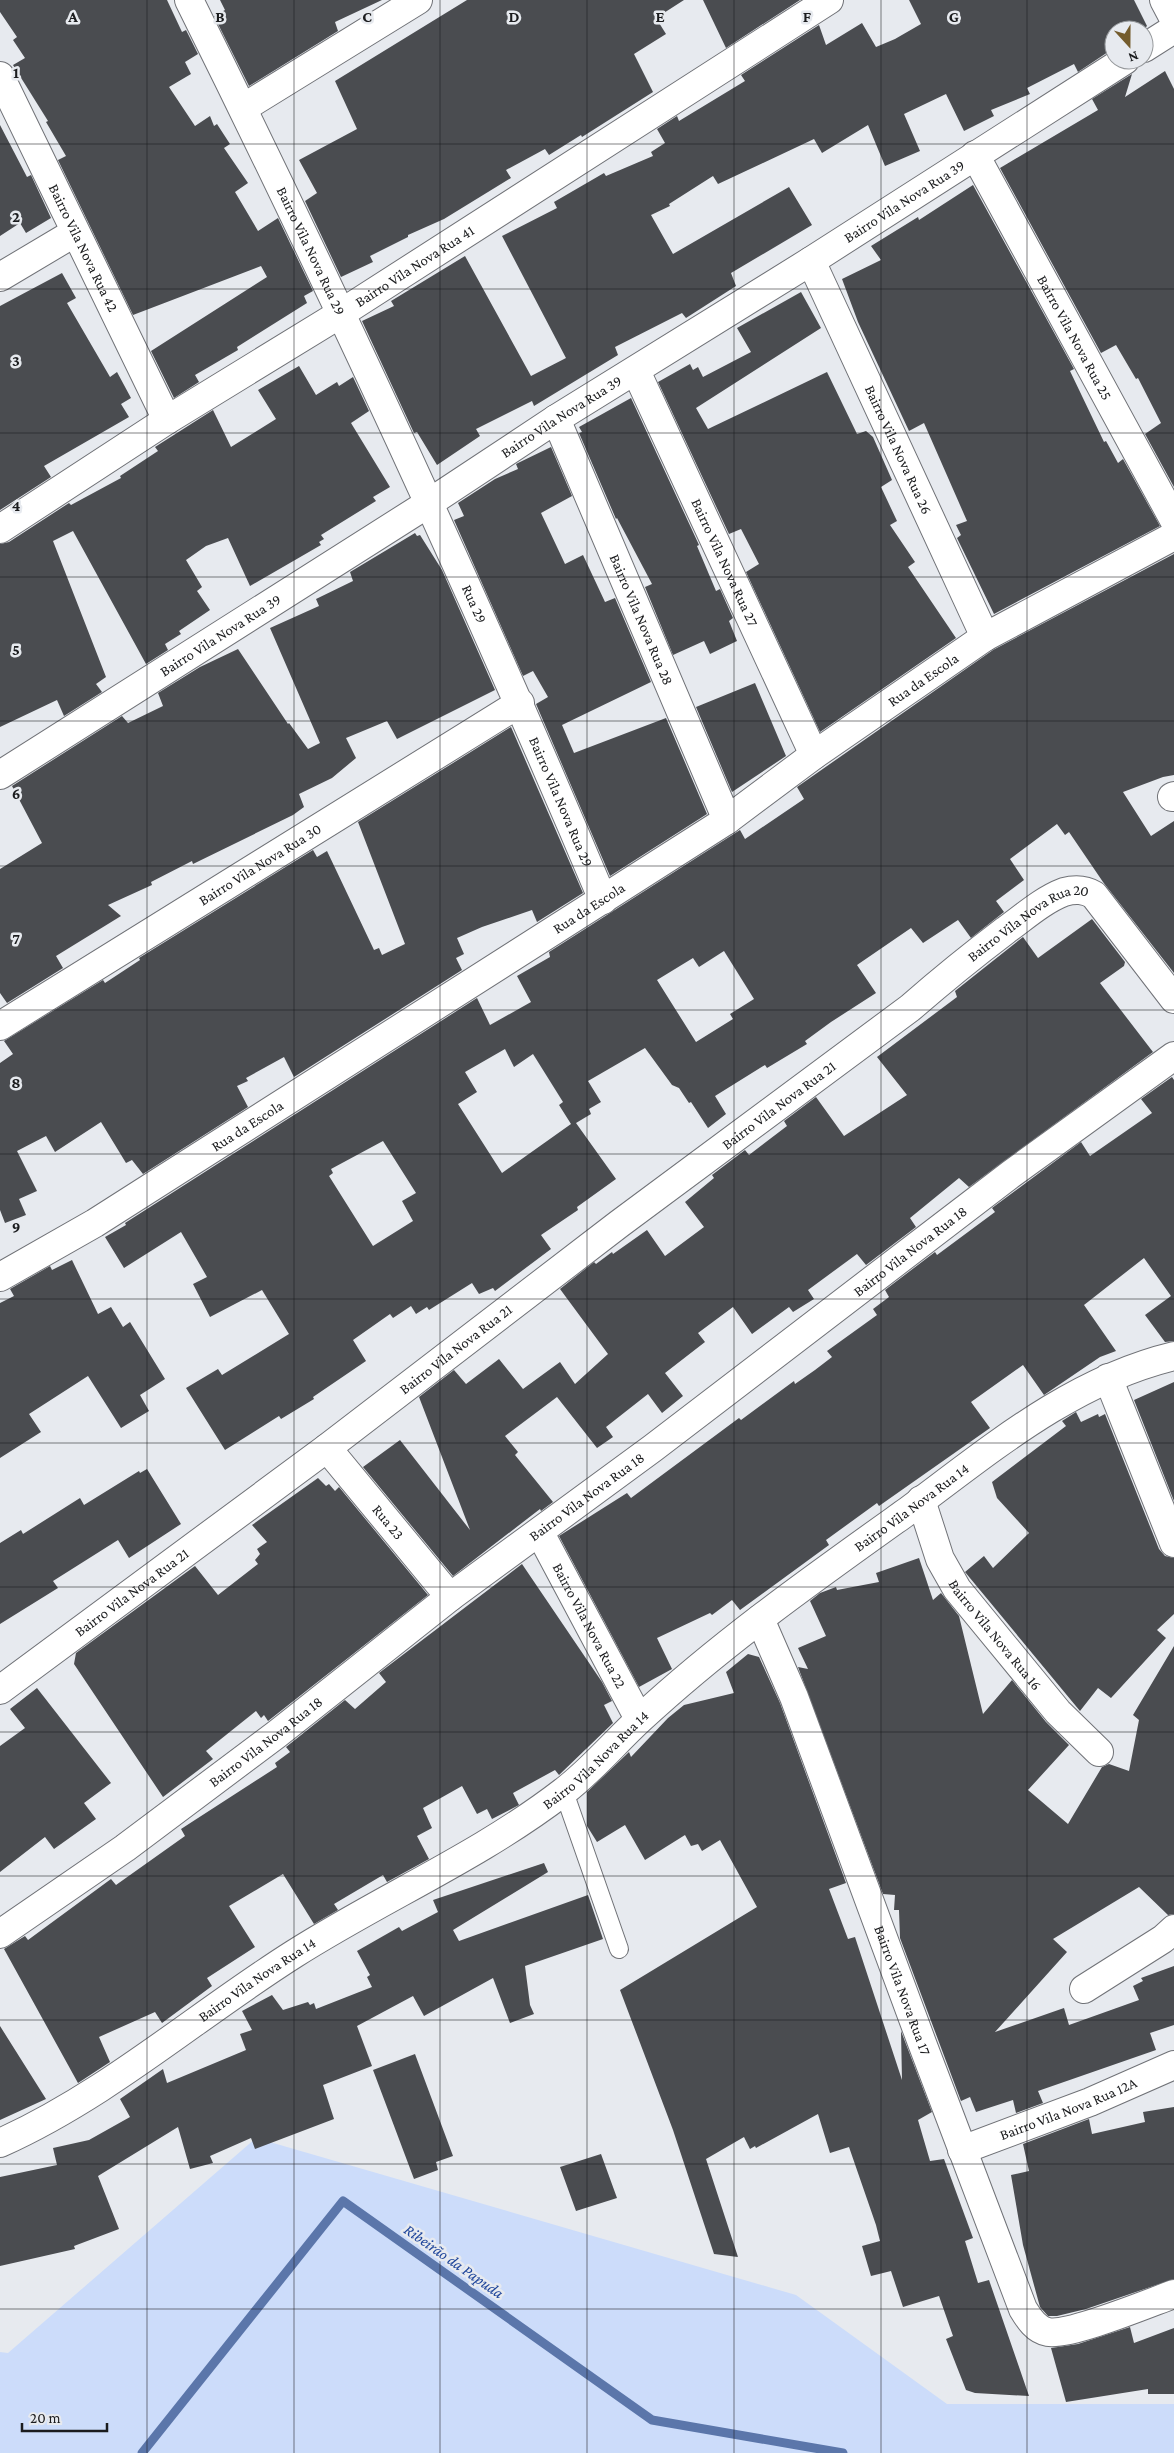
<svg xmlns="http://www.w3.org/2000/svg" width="1174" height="2453" font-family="'Crimson Pro',serif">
	<rect width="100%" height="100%" fill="#e7eaef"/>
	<path fill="#ccdcfa" d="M256,2138L796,2295L947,2404H1174V2453H0V2352L8,2353Z"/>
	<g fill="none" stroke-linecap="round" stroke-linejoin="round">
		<path stroke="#5b76aa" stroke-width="9" d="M142,2453L343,2201L652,2420L843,2453"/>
	</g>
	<path fill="#4a4c50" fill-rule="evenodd" d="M0,0H167L182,32L186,30L198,54L185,62L191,74L169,87L195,126L210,116L214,126L217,124L230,144L224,148L248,183L235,192L258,231L278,218L313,291L304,296L307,303L237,347L238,350L195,375L199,382L174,398L151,351L267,277L261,266L133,315L58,160L66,156L46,122L48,121L13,65L25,58L13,40L17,37L0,12Z
		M220,0H382L335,22L338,31L249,86L214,16L225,10Z
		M467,0H684L656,18L666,34L634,54L653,92L582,137L581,135L549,155L545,149L506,170L511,178L444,219L408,235V237L370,256L373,262L341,277L305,201L317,193L299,160L357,129L335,81Z
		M703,0H800L726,48Z
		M909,0H1134L1147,26L1143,30H1114V48L1078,72L1074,64L1027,88L1030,94L991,110L994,116L964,131L946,94L904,114L920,151L885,166L868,125L822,153L814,139L718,184L713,176L669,204L670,206L651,215L673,254L789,187L812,225L731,273L736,286L686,318L682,313L615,347L618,355L534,406L532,401L476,429L480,436L437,465L417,432L414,433L362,321L394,306L391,301L465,256L531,376L566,358L502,236L557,208L554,202L604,173L606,176L653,156L651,152L665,143L657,129L677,116L679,121L745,81L741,75L819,25L826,45L862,23L876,47L895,39L921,24Z
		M1165,71L1174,89V487L1145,434L1161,423L1138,378L1136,379L1116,345L1101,353L1000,168L1098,110L1092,99L1132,74L1125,97Z
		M0,125L27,177L31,175L51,218L26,233L20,223L0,236Z
		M973,185L1074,369L1070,371L1104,442L1106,441L1118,463L1123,459L1160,526L994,614L957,538L961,535L956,525L967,521L924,423L909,431L858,322L842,279L881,260L871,246L918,217L919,220Z
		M62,273L76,298L67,303L110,377L117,372L131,398L121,404L129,417L44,466L51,477L0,510V306Z
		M801,292L821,328L696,408L708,429L827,372L857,434L866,431L873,437L892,480L881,487L897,521L890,525L915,562L908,567L956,638L820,732L746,572L759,564L741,529L729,534L658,382L690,364L693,370L698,367L703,377L751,352L737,328Z
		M299,366L316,395L337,382L339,386L353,377L369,411L351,423L390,487L373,497L376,501L321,535L324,539L319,542L321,545L250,586L228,538L206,546L186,560L202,587L197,591L210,610L179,631L181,634L165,644L168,650L146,664L73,531L53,541L106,677L96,684L102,692L64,716L57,700L0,727V544L9,542L69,503L71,505L121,478L120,476L158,451L155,447L213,410L231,447L276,419L258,390Z
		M631,398L699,545L697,546L716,591L720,589L733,618L729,621L737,641L710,654L704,641L673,655L645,587L652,584L617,518L616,519L579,433L582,432L579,427Z
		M551,447L572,496L541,513L565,564L583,555L605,602L615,598L651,682L562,725L574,753L666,718L707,814L610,876L536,704L548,697L533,671L523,676L454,520L464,516L458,503L495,479L518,469L516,464L520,462Z
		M415,533L417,536L420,535L442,570L495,690L397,739L387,721L346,738L356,758L332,778L299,794L304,807L293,815L193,864L192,861L151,882L152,885L108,905L121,916L56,956L63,968L7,1003L0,993V869L42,843L12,786L122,716L128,723L163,706L158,693L200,667L238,649L288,724L289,723L308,749L320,743L270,628L319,606L316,599L353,581L350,572Z
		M1174,554V775L1163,777L1123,792L1151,836L1174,821V973L1103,882L1069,832L1065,835L1057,824L1010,859L1024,880L996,901L1004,912L971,938L958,920L923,943L911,928L857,965L876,993L831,1022L805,1041L807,1044L767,1068L765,1065L715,1096L726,1114L708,1128L691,1102L689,1103L679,1088L672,1085L645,1048L588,1081L601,1102L589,1109L591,1114L576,1123L616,1179L577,1207L578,1210L541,1235L551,1249L495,1291L493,1288L479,1294L472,1283L429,1310L427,1307L416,1314L411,1306L393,1318L390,1314L353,1340L366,1361L313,1397L314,1399L281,1419L279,1416L225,1450L186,1388L218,1369L222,1375L289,1334L262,1290L210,1317L193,1284L207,1277L181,1232L124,1268L105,1237L126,1225L125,1223L477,998L490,1025L531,1002L517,976L550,957L549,952L740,830L745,839L804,799L797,787L993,650ZM724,951L754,999L730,1014L733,1019L696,1042L657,980L693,958L699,967ZM505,1049L514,1067L533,1054L563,1102L559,1105L571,1124L502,1173L458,1104L477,1092L465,1072ZM383,1141L416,1193L402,1201L413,1221L373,1246L329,1176L333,1173L331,1169Z
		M755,683L786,756L732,792L696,707Z
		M511,727L583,893L537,922L532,910L482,927L457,938L464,954L456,958L462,970L294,1077L284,1057L246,1078L248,1081L237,1086L248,1107L143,1174L132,1160L126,1163L101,1122L55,1152L46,1136L17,1151L37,1191L19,1199L26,1215L5,1223L0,1210V1063L13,1054L4,1041L103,980L105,983L140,960L139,958L313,850L317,857L327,851L374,950L379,948L382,955L405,944L358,822Z
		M1092,919L1125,962L1124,966L1100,983L1153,1052L969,1187L959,1178L910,1218L916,1227L866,1265L857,1254L808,1290L814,1299L793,1312L789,1307L752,1334L733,1307L698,1333L705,1342L665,1373L683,1396L662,1413L648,1394L606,1427L613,1437L597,1448L557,1397L505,1436L518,1452L515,1455L553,1502L541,1511L540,1509L453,1576L363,1467L400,1440L470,1530L419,1397L454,1370L466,1384L499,1359L523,1389L560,1362L575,1384L608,1354L560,1289L594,1262L596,1264L612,1252L613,1254L647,1230L665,1256L704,1227L685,1202L714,1178L712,1175L745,1150L749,1155L787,1126L784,1121L816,1097L844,1136L907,1095L877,1057L957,997L955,991L1023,937L1038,958Z
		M1172,1077L1174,1080V1341L1165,1342L1145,1315L1171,1296L1144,1258L1084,1305L1116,1351L1100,1357L1044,1395L1023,1365L971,1402L990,1428L879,1506L877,1503L826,1540L829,1545L740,1610L732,1600L712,1615L710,1613L657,1638L672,1669L639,1687L559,1536L627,1493L631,1498L739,1418L741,1420L794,1381L795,1384L815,1370L832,1357L827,1351L877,1315L873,1309L889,1297L885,1290L935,1252L937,1255L995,1212L992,1208L1081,1142L1090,1156L1152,1113L1141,1099Z
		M72,1260L98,1314L111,1307L123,1327L130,1322L165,1379L140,1395L149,1411L121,1428L88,1376L29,1414L41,1432L0,1458V1303L14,1296L10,1289L50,1266L52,1270Z
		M1174,1382V1501L1134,1400Z
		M1076,1412L1081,1422L1098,1414L1099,1417L1105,1414L1159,1549L1165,1556L1174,1558V1614L1157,1630L1166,1638L1111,1698L1098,1688L1080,1711L965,1572L984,1556L993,1568L1029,1533L997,1498L992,1482L1066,1426L1062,1421Z
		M147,1469L181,1524L129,1558L118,1540L53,1581L58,1588L0,1624V1543L21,1530L23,1534L80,1498L84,1505L139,1471L140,1473Z
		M318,1478L326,1486L329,1484L335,1491L339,1487L428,1595L268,1721L264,1715L261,1718L256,1711L206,1751L213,1759L163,1797L74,1664L76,1653L195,1566L218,1595L258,1564L255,1560L260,1554L257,1549L267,1542L252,1525Z
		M919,1558L933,1600L941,1593L959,1616L983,1714L1012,1680L1046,1722L1069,1745L1028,1790L1068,1824L1102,1767L1109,1764L1129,1771L1139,1720L1133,1715L1174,1646V1914L1168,1915L1139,1887L1053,1939L1067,1952L995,2032L1064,2008L1069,2025L1139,2000L1133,1986L1143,1981L1141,1978L1174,1966V2025L1150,2033L1156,2050L1038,2091L1043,2103L1016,2113L1013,2100L976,2112L970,2097L961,2101L900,1938L899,1910H894L895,1895L883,1894L798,1667L808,1669L798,1648L826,1636L810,1601L820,1593L836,1587L837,1590L879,1582L876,1573Z
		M522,1564L602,1682L612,1701L604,1705L613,1723L559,1775L555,1770L513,1793L519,1805L492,1819L487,1809L477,1814L462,1786L423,1808L432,1828L417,1836L429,1859L387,1882L383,1875L334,1904L338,1910L314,1924L283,1874L229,1906L255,1947L207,1978L212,1986L162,2023L155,2012L99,2037L110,2062L78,2083L4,1949L25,1936L28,1940L111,1879L116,1885L185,1836L181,1829L277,1767L275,1763L290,1752L286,1747L345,1700L355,1709L386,1682L379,1673Z
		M748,1654L759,1657L780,1703L846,1883L829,1889L848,1939L855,1937L902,2080L901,2031L932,2112L918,2120L930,2161L944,2159L973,2238L965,2241L978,2283L989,2280L1029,2396L975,2393L966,2390L946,2339L953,2336L939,2296L903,2307L891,2271L871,2276L862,2246L880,2241L876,2225L849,2147L830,2153L818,2114L756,2148L755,2146L750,2149L744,2137L706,2159L738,2257L714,2254L673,2130L620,1990L757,1907L720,1840L702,1851L698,1844L691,1846L685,1835L645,1860L625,1825L597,1842L587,1826V1792L629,1752L631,1757L668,1718L684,1705L734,1693L726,1672Z
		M37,1688L111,1783L84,1803L96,1819L54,1849L45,1837L0,1872V1746L25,1728L10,1709Z
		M544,1863L548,1872L453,1930L459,1941L588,1895L603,1939L525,1966L530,2005L534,2014L510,2023L493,1978L424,2016L413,1996L357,2026L372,2066L323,2085L334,2119L255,2149L251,2138L210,2156L213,2163L190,2169L178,2127L98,2176L119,2229L74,2246L75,2249L0,2266V2177L57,2165L53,2148L89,2140L130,2117L120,2099L163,2069L167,2083L246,2050L240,2034L252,2030L242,2011L272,1995L283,2010L308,2002L310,2005L314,2003L316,2009L372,1987L367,1977L370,1975L357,1951L399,1927L402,1931L438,1912L433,1900Z
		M0,2026L46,2099L0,2120Z
		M415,2054L453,2156L436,2162L438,2170L414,2179L373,2070Z
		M1174,2107V2279L1086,2309L1057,2316H1048L1040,2307L1023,2245L1011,2175L1029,2171L1023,2144L1089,2119L1092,2134L1145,2122L1143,2112Z
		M601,2154L617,2198L576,2211L560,2167Z
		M1130,2327L1134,2343L1174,2328V2394H1148V2389L1066,2402L1051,2348L1078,2344Z"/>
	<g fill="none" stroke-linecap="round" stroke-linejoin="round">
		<g stroke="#707277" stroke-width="20">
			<path id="service" d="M564,1792L619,1949"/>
		</g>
		<g stroke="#707277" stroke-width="30">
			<g id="minor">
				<path id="s1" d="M189,0C336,296 475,596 603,900"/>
				<path d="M1164,0L1174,19"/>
				<path d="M1144,48L1174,29"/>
				<path id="s2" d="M0,76L167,420"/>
				<path d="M243,108L418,0"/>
				<path id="s3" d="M975,155L1174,520"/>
				<path id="s4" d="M811,261L985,637"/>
				<path d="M0,277L74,233"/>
				<path id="s5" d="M636,371L814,755"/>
				<path id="s6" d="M556,419L727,820"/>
				<path id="s7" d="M0,529L167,420L340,314L829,0"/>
				<path id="s8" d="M0,775L429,503L556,419L811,261L1125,60"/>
				<path d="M1172,797L1174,796"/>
				<path id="s9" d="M0,1026L520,703"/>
				<path id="s10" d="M0,1277L95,1223L727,820L814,755L985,637L1174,536"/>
				<path d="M1108,1378L1174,1543"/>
				<path id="s11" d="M327,1448L450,1597"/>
				<path id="s12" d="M921,1500L940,1559L957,1589L1058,1712L1099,1752"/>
				<path id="s13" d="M540,1533L639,1719"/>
				<path id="s14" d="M760,1619L794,1697L922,2043L1023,2309C1029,2319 1036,2330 1048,2332C1070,2336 1149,2303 1174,2294"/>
				<path id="s15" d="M0,1690L327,1448L619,1224L910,1008C941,981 973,955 1006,930C1024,917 1043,900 1064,892C1075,889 1084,889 1094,895L1174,999"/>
				<path id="s16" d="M0,1934L125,1848L277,1734L450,1597L653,1448L1011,1174L1174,1056"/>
				<path d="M1084,1989L1163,1939L1174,1929"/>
				<path id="s17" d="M0,2143C107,2095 196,2016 294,1954C382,1898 480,1856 563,1792C591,1771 614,1743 640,1719C722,1643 814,1578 905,1513C989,1451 1070,1381 1174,1356"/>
				<path id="s18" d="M962,2150L1090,2102L1174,2065"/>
			</g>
		</g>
		<use href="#service" stroke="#fff" stroke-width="18"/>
		<use href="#minor" stroke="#fff" stroke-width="28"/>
	</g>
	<path fill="none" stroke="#1b1c1e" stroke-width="1" stroke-opacity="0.55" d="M147,0V2453M294,0V2453M440,0V2453M587,0V2453M734,0V2453M881,0V2453M1027,0V2453M0,144H1174M0,289H1174M0,433H1174M0,577H1174M0,721H1174M0,866H1174M0,1010H1174M0,1154H1174M0,1299H1174M0,1443H1174M0,1587H1174M0,1732H1174M0,1876H1174M0,2020H1174M0,2164H1174M0,2309H1174"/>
	<g text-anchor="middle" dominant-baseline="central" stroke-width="5" stroke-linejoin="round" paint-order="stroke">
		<g font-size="15" fill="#1b1c1e" stroke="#e7eaef">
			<text stroke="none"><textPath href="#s8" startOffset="1071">Bairro Vila Nova Rua 39</textPath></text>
			<text stroke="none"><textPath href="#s2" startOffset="191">Bairro Vila Nova Rua 42</textPath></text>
			<text stroke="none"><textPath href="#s1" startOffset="279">Bairro Vila Nova Rua 29</textPath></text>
			<text stroke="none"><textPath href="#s7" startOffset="491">Bairro Vila Nova Rua 41</textPath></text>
			<text stroke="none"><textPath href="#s3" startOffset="208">Bairro Vila Nova Rua 25</textPath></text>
			<text stroke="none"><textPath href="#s8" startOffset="666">Bairro Vila Nova Rua 39</textPath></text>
			<text stroke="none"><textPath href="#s4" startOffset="208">Bairro Vila Nova Rua 26</textPath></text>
			<text stroke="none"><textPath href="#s5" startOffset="211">Bairro Vila Nova Rua 27</textPath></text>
			<text stroke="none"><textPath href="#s1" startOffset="668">Rua 29</textPath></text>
			<text stroke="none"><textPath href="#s6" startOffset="218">Bairro Vila Nova Rua 28</textPath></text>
			<text stroke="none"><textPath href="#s8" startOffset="261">Bairro Vila Nova Rua 39</textPath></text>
			<text stroke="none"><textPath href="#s10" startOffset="1100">Rua da Escola</textPath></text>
			<text stroke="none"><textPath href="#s1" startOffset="884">Bairro Vila Nova Rua 29</textPath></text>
			<text stroke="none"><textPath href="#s9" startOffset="306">Bairro Vila Nova Rua 30</textPath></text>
			<text stroke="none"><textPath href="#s10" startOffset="695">Rua da Escola</textPath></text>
			<text stroke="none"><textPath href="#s15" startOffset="1285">Bairro Vila Nova Rua 20</textPath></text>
			<text stroke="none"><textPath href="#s15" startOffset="974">Bairro Vila Nova Rua 21</textPath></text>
			<text stroke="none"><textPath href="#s10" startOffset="290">Rua da Escola</textPath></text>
			<text stroke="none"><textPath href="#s16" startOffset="1138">Bairro Vila Nova Rua 18</textPath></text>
			<text stroke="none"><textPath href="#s15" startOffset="569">Bairro Vila Nova Rua 21</textPath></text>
			<text stroke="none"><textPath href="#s16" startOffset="732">Bairro Vila Nova Rua 18</textPath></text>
			<text stroke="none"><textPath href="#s17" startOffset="1115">Bairro Vila Nova Rua 14</textPath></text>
			<text stroke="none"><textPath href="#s11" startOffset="96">Rua 23</textPath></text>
			<text stroke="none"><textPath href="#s15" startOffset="164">Bairro Vila Nova Rua 21</textPath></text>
			<text stroke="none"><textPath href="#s13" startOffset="105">Bairro Vila Nova Rua 22</textPath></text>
			<text stroke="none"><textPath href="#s12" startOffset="156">Bairro Vila Nova Rua 16</textPath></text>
			<text stroke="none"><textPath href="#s16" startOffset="328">Bairro Vila Nova Rua 18</textPath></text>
			<text stroke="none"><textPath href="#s17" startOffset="710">Bairro Vila Nova Rua 14</textPath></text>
			<text stroke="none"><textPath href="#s17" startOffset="305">Bairro Vila Nova Rua 14</textPath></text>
			<text stroke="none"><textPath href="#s14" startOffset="398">Bairro Vila Nova Rua 17</textPath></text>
			<text stroke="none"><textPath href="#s18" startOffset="114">Bairro Vila Nova Rua 12A</textPath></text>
		</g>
		<g font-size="16" font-style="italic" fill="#1e459b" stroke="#e7eaef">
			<text transform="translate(454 2261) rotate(35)">Ribeirão da Papuda</text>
		</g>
	</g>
	<g font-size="16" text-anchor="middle" font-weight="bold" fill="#1b1c1e" stroke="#e7eaef" stroke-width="5" stroke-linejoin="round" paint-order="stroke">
		<text x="73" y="22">A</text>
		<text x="220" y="22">B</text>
		<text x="367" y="22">C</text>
		<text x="514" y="22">D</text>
		<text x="660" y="22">E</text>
		<text x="807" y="22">F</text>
		<text x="954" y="22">G</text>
		<text x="16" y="78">1</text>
		<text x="16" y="222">2</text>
		<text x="16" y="366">3</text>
		<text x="16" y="511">4</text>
		<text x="16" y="655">5</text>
		<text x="16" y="799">6</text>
		<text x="16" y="944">7</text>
		<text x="16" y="1088">8</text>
		<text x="16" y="1232">9</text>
	</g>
	<g transform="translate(1129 45) rotate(159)"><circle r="24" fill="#e7eaef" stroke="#95989b"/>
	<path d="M0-4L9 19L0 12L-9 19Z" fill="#745c2d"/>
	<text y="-8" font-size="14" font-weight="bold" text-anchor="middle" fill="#1b1c1e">N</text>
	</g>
	<path d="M22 2423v8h85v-8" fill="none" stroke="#1b1c1e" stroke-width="2.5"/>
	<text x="30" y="2423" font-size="15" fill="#1b1c1e" stroke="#e7eaef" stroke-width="4" paint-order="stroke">20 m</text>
</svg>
